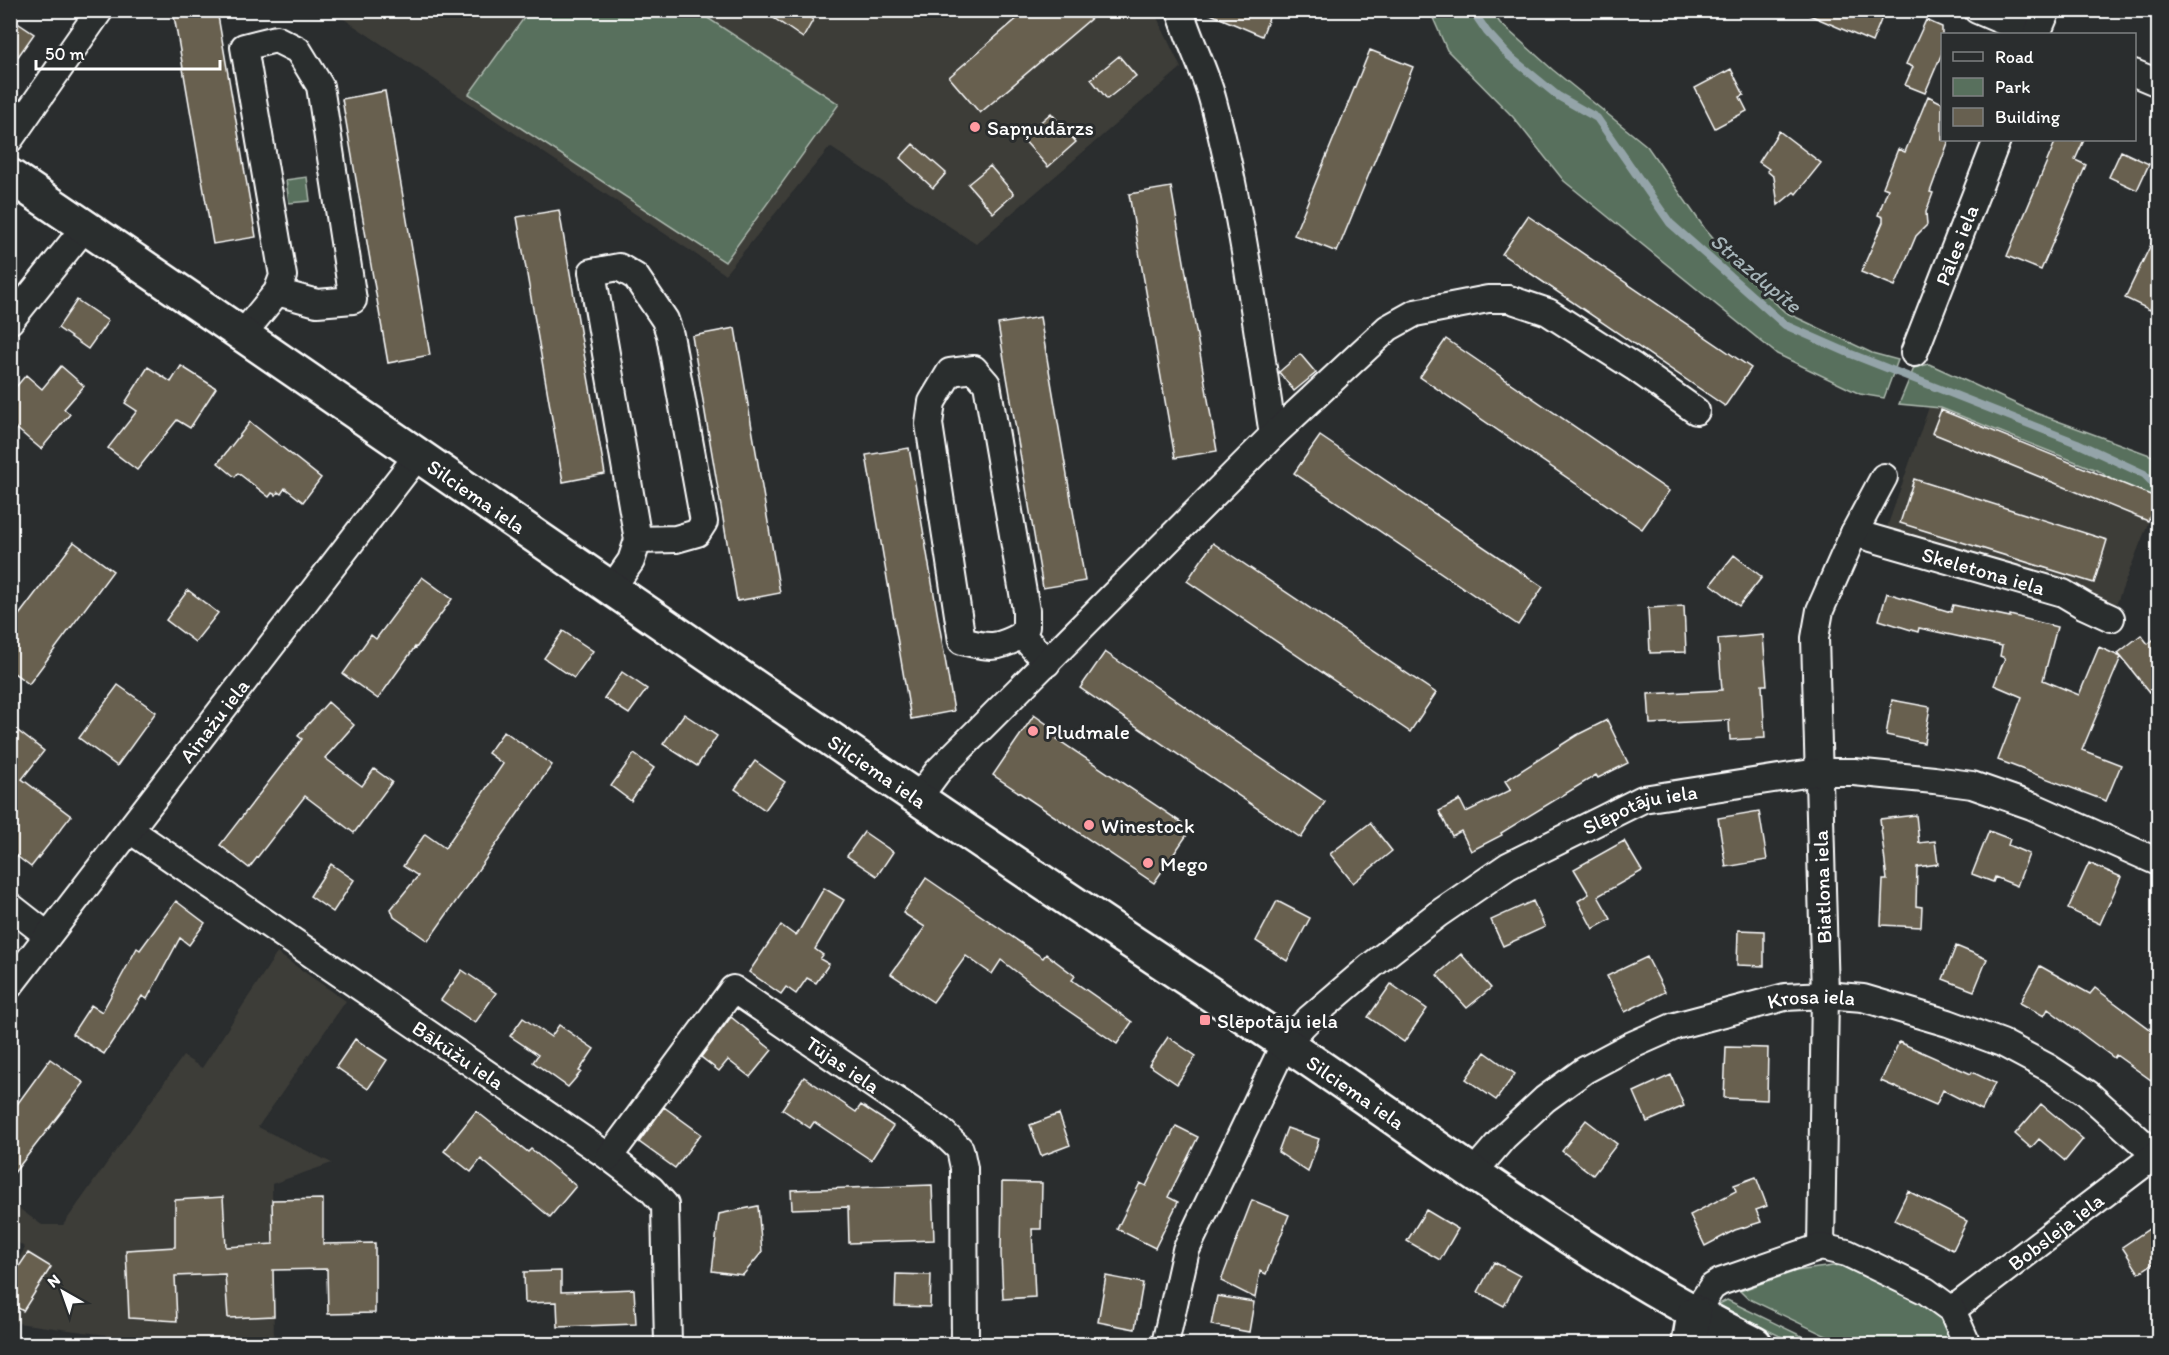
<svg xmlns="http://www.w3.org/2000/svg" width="2169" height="1355" font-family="Itim,sans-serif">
	<rect width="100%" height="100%" fill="#2a2d2e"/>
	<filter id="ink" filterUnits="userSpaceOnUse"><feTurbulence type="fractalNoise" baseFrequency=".0167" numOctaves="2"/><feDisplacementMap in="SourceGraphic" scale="12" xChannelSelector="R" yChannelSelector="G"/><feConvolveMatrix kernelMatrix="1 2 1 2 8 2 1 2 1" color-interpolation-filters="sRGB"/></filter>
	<g filter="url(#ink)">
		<path fill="#3c3c38" d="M332,11H1154L1181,68L976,244L830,147L725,274Z
			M1930,404L2158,498L2116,605L1885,533Z
			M277,953L346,1001L258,1127L332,1163L272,1184L274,1344H107L106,1335L17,1323L11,1317V1271L25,1248L11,1237L10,1202L42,1225H63L183,1056L202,1068Z"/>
		<path fill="#58705d" stroke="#acb8ae" stroke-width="1.5" d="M697,11L839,104L725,262L469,94L529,11Z
			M1430,11H1492L1500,23L1553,70L1647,146L1705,229L1740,270L1785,312L1872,353L1898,360L1884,398L1860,394L1777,354L1564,181L1513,117L1447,50Z
			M307,177L310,201L289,203L286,180Z
			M1929,364L2036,413L2158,458V529L2150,518L2101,472L1941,408L1899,404L1914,368Z
			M1840,1265L1938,1310L1958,1344H1843L1747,1298L1740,1291L1796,1271Z
			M1727,1300L1818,1344H1796L1717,1305Z"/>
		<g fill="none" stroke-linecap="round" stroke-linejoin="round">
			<path stroke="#94a4a9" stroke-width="8" d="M1472,10L1487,32L1509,56L1558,96L1597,118L1670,223L1785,325L1851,354L2077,443L2144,474L2158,488"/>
		</g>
		<path fill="#676050" stroke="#fff" stroke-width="1.5" d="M173,10H217L256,237L213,244Z
			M762,10H801L813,20L803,38Z
			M1027,10H1101L980,113L949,77Z
			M1201,10H1272L1262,36Z
			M1798,10H1885L1872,42Z
			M10,18L34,34L10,68Z
			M1926,20L1942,27V53L1925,93L1905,85L1913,67L1906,64Z
			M1370,50L1413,67L1337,252L1294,235Z
			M1119,56L1136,76L1107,99L1091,79Z
			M1731,69L1744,95L1740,97L1747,111L1715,128L1695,88Z
			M385,91L430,355L388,363L342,99Z
			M1928,96L1942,103V140H1949L1930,192L1933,193L1926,212L1927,225L1916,236L1895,286L1861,272L1883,222V217L1878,215L1888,189L1883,187L1898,149L1905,152Z
			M1051,113L1076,142L1048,167L1022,138Z
			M1779,131L1821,163L1796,194L1794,192L1778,205L1774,177L1767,171L1769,169L1759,162Z
			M2056,140H2084L2075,160L2086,165L2041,270L2007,256Z
			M913,144L946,173L933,188L900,158Z
			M2121,151L2149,164L2137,190L2109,177Z
			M990,166L1014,194L993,213L968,184Z
			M1171,187L1217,451L1175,458L1129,194Z
			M559,210L605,474L563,482L517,217Z
			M1528,216L1751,368L1725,406L1502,254Z
			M2158,230V293L2150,310L2125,298Z
			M77,300L108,321L88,349L58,328Z
			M1040,317L1085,581L1043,588L998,324Z
			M735,328L780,593L737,601L692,336Z
			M1446,339L1669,491L1642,529L1420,377Z
			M1300,354L1316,373L1294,391L1279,372Z
			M61,366L84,386L64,409L70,414L41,449L10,423V394L26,375L42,389Z
			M181,366L216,388L190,428L177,420L137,470L108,448L137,411L125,403L148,367L171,382Z
			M1941,410L2158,498L2148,521L1932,433Z
			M250,422L321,478L303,502L285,488L281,494L278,492L276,495L272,493L269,497L238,473L235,477L218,463Z
			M1320,436L1543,587L1518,625L1294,473Z
			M909,448L954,711L911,719L866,455Z
			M1914,479L2107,540L2094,583L1900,523Z
			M74,542L113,571L29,684L10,670V627Z
			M1213,543L1436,693L1410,732L1187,581Z
			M1734,555L1762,577L1739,606L1711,584Z
			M422,577L452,599L416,648L415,647L378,699L343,674L371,635L376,639Z
			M188,590L218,613L195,642L166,620Z
			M1887,593L1951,612L1953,605L2010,617V615L2057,627L2043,680L2079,695L2099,647L2121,657L2082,750L2121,765L2106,801L1998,760L2022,697L1994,685L2005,658L2000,656L2002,646L1919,628L1918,632L1879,620Z
			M1684,606L1686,652L1650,653L1648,608Z
			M563,631L593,651L574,678L544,658Z
			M1763,635L1767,685H1762L1765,738L1730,740L1729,720L1650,724L1648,694L1722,690L1718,639Z
			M2141,635L2148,644L2158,636V703L2118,653Z
			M1105,652L1325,802L1301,838L1080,688Z
			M622,672L647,689L629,714L604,698Z
			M118,685L156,712L117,766L79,738Z
			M1892,700L1930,707L1924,743L1886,735Z
			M328,702L354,725L325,758L362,786L374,769L392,782L354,833L305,796L249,868L220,845L302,739L298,736Z
			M684,714L717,736L697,766L663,744Z
			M1034,715L1061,734L1057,739L1191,829L1154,883L993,775Z
			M1607,720L1628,763L1598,778L1596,775L1501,833L1502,835L1471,851L1461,831L1452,836L1439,811L1460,800L1466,812L1511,790L1505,781L1577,735Z
			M10,725L44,751L22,779L71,816L31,867L10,851Z
			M504,731L552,765L428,941L394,917L391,909L418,876L403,866L425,834L445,848L503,764L488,753Z
			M634,754L654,768L631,801L611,786Z
			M755,761L785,782L765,810L735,789Z
			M1759,811L1767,860L1726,867L1718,818Z
			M1916,815L1919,843L1935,841L1938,864L1917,867L1916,906L1922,907L1921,927L1881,925L1883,880H1887L1880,819Z
			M1370,823L1392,851L1353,883L1330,854Z
			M1989,831L2010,839L2008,845L2029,854L2017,886L1995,877L1993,882L1972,874Z
			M864,832L893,852L877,876L847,856Z
			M1624,841L1642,871L1598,896L1611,919L1593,929L1578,901L1589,894L1574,869Z
			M2089,863L2121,877L2100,924L2068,909Z
			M331,864L354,880L333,912L310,896Z
			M926,878L1043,958L1046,954L1075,976L1072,980L1132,1022L1117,1044L1057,1003L1001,960L992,974L966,956L933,1002L891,974L925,927L903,913Z
			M824,888L844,900L815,949L823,955L820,959L829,964L816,983L807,978L796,994L786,987L781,994L749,972L781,925L796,936Z
			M176,901L205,923L189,945L180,938L147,999L142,996L104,1054L72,1034L91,1005L102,1012L137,948L140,950Z
			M1277,901L1310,918L1287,961L1256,941Z
			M1533,901L1545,927L1503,946L1491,920Z
			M1738,930L1764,931V966L1737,965Z
			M1956,946L1987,959L1974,991L1943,979Z
			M1461,954L1491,988L1467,1008L1437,975Z
			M1647,957L1665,992L1625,1012L1607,976Z
			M2040,966L2090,994L2095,988L2158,1035V1085L2116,1055L2114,1058L2048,1009L2044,1016L2020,1003Z
			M462,970L496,993L475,1023L441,1000Z
			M1391,984L1427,1009L1404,1042L1368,1017Z
			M731,1017L772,1050L750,1077L728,1060L719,1071L701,1057Z
			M523,1018L551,1037L559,1025L594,1049L579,1071L581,1072L568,1087L533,1062L538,1055L510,1036Z
			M1168,1037L1196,1056L1177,1084L1149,1065Z
			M355,1039L387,1060L368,1089L336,1067Z
			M1899,1042L1971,1074L1972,1072L1995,1083L1982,1110L1943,1090L1936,1105L1881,1081Z
			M1726,1047L1768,1048L1767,1100L1724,1098Z
			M1485,1052L1515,1074L1496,1100L1466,1079Z
			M50,1059L84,1083L10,1178V1114Z
			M1671,1075L1684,1106L1647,1122L1634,1092Z
			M804,1077L856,1112L861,1105L893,1126L871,1160L814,1122L810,1128L782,1109Z
			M2041,1104L2083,1139L2065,1161L2039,1139L2031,1148L2015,1134Z
			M664,1107L701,1134L675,1168L639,1142Z
			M476,1111L528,1152L531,1149L576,1186L550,1217L481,1159L471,1172L444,1151Z
			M1059,1114L1070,1145L1041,1156L1030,1125Z
			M1586,1120L1617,1144L1593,1175L1562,1151Z
			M1176,1126L1198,1137L1168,1197L1178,1202L1155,1248L1117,1229L1140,1183L1146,1186Z
			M1287,1128L1319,1139L1308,1172L1278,1152Z
			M1756,1177L1767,1206L1756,1210L1761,1222L1735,1230L1705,1246L1690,1215L1736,1191L1734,1185Z
			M1002,1182L1042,1183L1041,1229H1032L1035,1297L1003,1299L1001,1254Z
			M932,1185L934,1240L849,1243L848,1207L792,1209L791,1190Z
			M1908,1191L1967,1221L1953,1250L1894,1220Z
			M223,1197L226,1247L273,1244L272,1200L323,1199V1244L375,1243V1313L328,1314L327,1269L273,1270L274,1316L228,1318L225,1274L175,1276L177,1321L129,1318L126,1250L175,1247V1200Z
			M1252,1200L1289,1215L1266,1274L1260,1271L1255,1298L1221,1281Z
			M758,1206L762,1252L743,1275L712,1271L719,1214Z
			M1426,1210L1458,1229L1440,1260L1407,1241Z
			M2158,1223V1260L2139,1273L2122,1247Z
			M28,1253L51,1267L23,1311L10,1303V1280Z
			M1494,1262L1520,1276L1504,1306L1478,1292Z
			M561,1271V1292L634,1289L636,1324L558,1327L557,1302L525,1303L524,1272Z
			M896,1274L931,1275L930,1307L895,1306Z
			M1106,1276L1143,1283L1135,1329L1098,1322Z
			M1217,1296L1254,1302L1249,1332L1211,1325Z"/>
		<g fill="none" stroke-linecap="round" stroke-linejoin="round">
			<g stroke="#fff" stroke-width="30">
				<g id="street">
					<path d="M1180,10C1189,41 1205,70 1213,101C1242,210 1256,323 1273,435"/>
					<path d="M1977,10L2033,34"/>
					<path d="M2037,34L2047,10"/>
					<path d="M2134,73L2158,83"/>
					<path d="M10,139L100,10"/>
					<path d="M10,321L85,227"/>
					<path d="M242,335L277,292L283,276L244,47L276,39L298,50L320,86L353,300L317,303L277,292"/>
					<path id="s1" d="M1914,353L1997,140"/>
					<path id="s2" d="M1854,533L2063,593L2085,606L2111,618"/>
					<path d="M612,588L631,561L638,540L592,272L619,267L636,277L665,320L670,335L704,522L697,533L676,539L638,540"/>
					<path d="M1022,635L1026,627V610L987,384L974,369L950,372L932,402L929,424L962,641C989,648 997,649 1022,635L1047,663"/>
					<path d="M918,798L938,771L1273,435L1388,328L1415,313L1488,299H1509L1548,312L1634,367L1696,411"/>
					<path id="s3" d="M130,830L609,1157L651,1189L665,1205L668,1344"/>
					<path d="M10,906L47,935"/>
					<path id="s4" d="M10,985L418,455"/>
					<path id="s5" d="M609,1157L733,989L940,1130L960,1149L964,1168L965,1344"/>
					<path id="s6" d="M1473,1173L1504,1137L1545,1099L1585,1070L1630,1046L1675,1026L1785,997L1825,995L1863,998L1948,1023L2002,1043L2049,1068L2087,1093L2158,1157"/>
					<path d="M1821,1247L1825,995L1815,638L1820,610L1854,533L1884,477"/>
					<path id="s7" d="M1952,1310L2158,1153"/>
					<path d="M1694,1314L1712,1287L1720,1282L1821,1247L1847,1253L1926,1291L1952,1310L1967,1344"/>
					<path id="s8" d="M1165,1344L1186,1250L1285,1043L1309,1019L1371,966L1438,914L1508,866L1643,799L1818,772H1854L1934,780L1972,785L2032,806L2158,862"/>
				</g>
			</g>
			<g stroke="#fff" stroke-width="38">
				<g id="secondary">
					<path id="s9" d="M10,176C424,456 832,746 1250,1020C1417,1129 1575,1255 1755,1344"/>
					<path d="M1689,1344L1694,1314"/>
				</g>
			</g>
			<use href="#street" stroke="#2a2d2e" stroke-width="26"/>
			<use href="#secondary" stroke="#2a2d2e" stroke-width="33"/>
		</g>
	</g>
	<g fill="#ff9aa2" stroke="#2a2d2e" stroke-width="2">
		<circle cx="975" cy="127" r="6"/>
		<circle cx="1033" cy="731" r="6"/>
		<circle cx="1089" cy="825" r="6"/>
		<circle cx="1148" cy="863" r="6"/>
		<rect x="1199" y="1014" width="12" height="12" rx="3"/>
	</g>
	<g text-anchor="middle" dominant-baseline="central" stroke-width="6" stroke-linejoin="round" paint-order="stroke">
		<g font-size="21" fill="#fff" stroke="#2a2d2e" text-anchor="start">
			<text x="987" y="127">Sapņudārzs</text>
			<text x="1045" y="731">Pludmale</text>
			<text x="1101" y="825">Winestock</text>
			<text x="1160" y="863">Mego</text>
			<text x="1217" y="1020">Slēpotāju iela</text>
		</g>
		<g font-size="21" fill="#fff" stroke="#2a2d2e">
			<text stroke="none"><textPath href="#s1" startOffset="116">Pāles iela</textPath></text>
			<text stroke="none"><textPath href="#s9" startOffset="566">Silciema iela</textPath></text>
			<text stroke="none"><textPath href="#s2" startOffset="135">Skeletona iela</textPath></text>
			<text stroke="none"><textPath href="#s4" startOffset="334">Ainažu iela</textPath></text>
			<text stroke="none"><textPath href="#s9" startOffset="1052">Silciema iela</textPath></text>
			<text stroke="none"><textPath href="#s8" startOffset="756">Slēpotāju iela</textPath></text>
			<text transform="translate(1822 887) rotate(-92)">Biatlona iela</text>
			<text stroke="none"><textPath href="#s6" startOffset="393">Krosa iela</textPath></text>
			<text stroke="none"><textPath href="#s3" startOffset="398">Bākūžu iela</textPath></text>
			<text stroke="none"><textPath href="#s5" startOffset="342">Tūjas iela</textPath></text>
			<text stroke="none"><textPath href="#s9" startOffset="1628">Silciema iela</textPath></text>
			<text stroke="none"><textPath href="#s7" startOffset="130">Bobsleja iela</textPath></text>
		</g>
		<g font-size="22" font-style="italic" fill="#a6b4b8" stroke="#2a2d2e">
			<text transform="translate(1756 273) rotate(40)">Strazdupīte</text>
		</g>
	</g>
	<rect width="2169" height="1355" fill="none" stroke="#2a2d2e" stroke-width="36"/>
	<rect x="18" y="18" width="2133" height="1319" fill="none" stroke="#fff" stroke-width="2" filter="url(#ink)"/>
	<rect x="1941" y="33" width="195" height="108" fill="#2a2d2e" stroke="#7f8182" stroke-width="1.5"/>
	<rect x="1953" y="52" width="30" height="9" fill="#2a2d2e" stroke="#7f8182" stroke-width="1.5"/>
	<text x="1995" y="63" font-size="18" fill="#ffffff">Road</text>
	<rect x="1953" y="78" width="30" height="18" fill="#58705d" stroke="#7f8182" stroke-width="1.5"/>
	<text x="1995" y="93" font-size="18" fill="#ffffff">Park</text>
	<rect x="1953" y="108" width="30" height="18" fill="#676050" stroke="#7f8182" stroke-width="1.5"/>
	<text x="1995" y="123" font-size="18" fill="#ffffff">Building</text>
	<g transform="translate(63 1292) rotate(320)" stroke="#2a2d2e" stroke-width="4.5" paint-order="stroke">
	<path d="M0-4.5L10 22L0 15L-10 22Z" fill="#ffffff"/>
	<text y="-9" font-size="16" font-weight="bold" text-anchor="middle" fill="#ffffff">N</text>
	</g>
	<path d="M36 60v9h184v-9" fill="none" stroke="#ffffff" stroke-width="3"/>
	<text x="45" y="60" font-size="18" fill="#ffffff" stroke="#2a2d2e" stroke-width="4.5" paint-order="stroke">50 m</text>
</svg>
